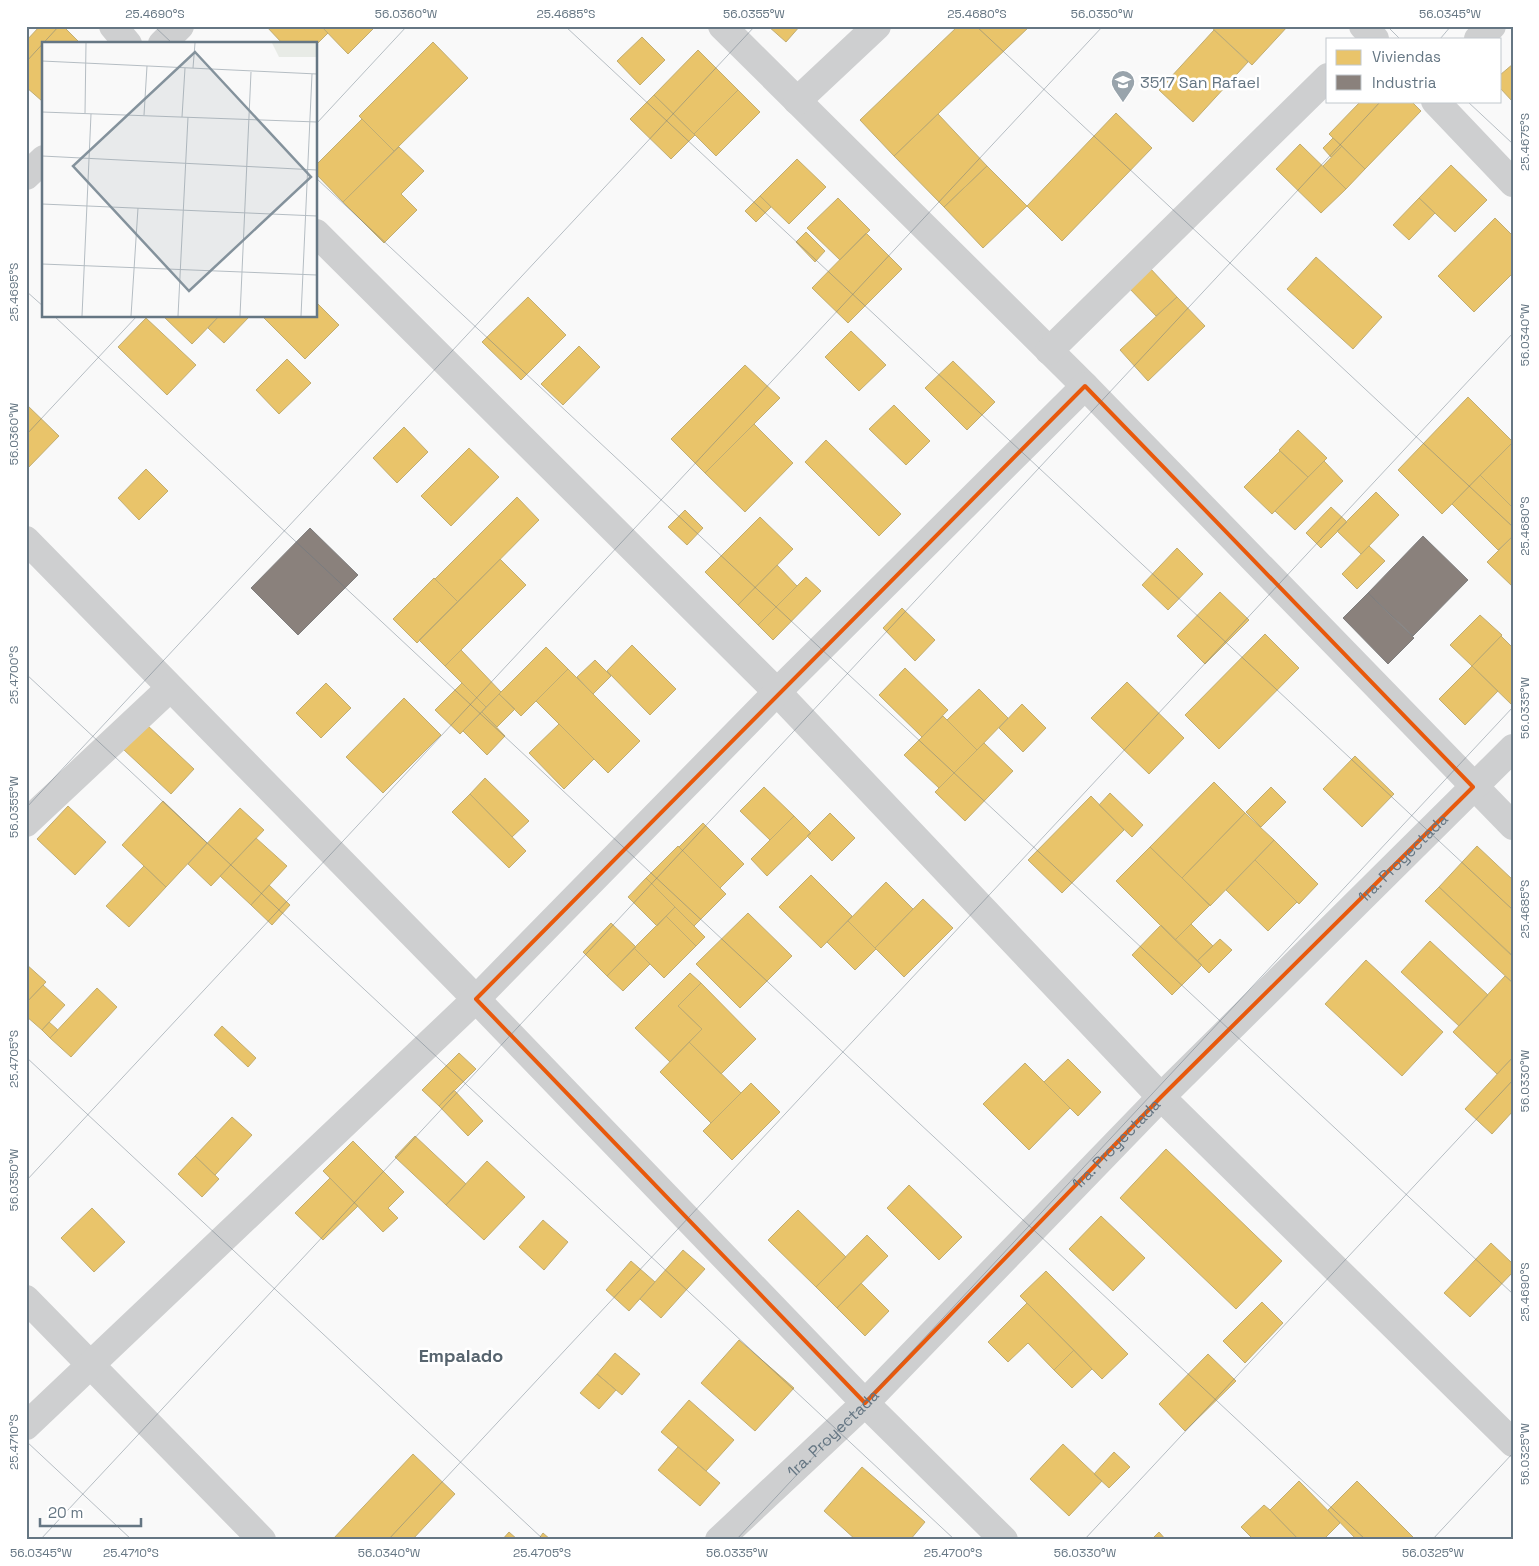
<svg xmlns="http://www.w3.org/2000/svg" width="1539" height="1566" font-family="'Space Grotesk',sans-serif">
	<rect width="100%" height="100%" fill="#f9f9f9"/>
	<path fill="#e9c46a" stroke="#c1ad72" d="M40,26H63L81,44H44V100L42,101L26,87V41Z
		M266,26H321L328,33L316,45V44H283Z
		M321,26H375V27L348,54Z
		M768,26H800L786,42Z
		M958,26H1030L894,156L860,120Z
		M1210,26H1288L1252,65Z
		M1214,30L1248,62L1193,122L1159,90Z
		M642,37L665,60L640,85L617,61Z
		M433,42L468,78L394,151L359,116Z
		M698,50L738,90L694,134L654,95Z
		M1513,64V102L1500,88V75Z
		M738,90L760,112L716,156L694,134Z
		M654,95L695,135L671,159L630,119Z
		M1361,101H1411L1421,111L1365,169L1329,134Z
		M1116,113L1152,148L1062,241L1027,206Z
		M938,114L987,166L944,207L894,156Z
		M362,119L394,151L343,202L316,174V165Z
		M1333,138L1342,146L1331,157L1323,148Z
		M1300,144L1346,189L1321,213L1276,169Z
		M1342,146L1365,169L1346,189L1323,166Z
		M399,147L424,171L401,194L417,210L384,243L343,202Z
		M797,159L826,187L789,224L760,196Z
		M1451,165L1487,200L1455,232L1419,198Z
		M987,166L1027,206L983,248L944,207Z
		M760,196L771,207L756,222L745,211Z
		M838,198L870,230L840,260L807,228Z
		M1419,198L1435,213L1409,240L1393,225Z
		M1495,218L1513,236V273L1474,312L1438,276Z
		M806,232L825,251L815,262L796,242Z
		M866,233L902,269L848,323L812,288Z
		M1316,257L1382,317L1353,349L1287,289Z
		M1149,267L1177,297L1156,316L1128,287Z
		M528,297L566,335L521,380L482,342Z
		M1177,297L1205,326L1148,381L1120,350Z
		M316,302L339,325L305,359L262,316H316Z
		M163,316H219L192,344Z
		M219,316H250L224,343L208,328Z
		M146,318L196,365L167,395L118,347Z
		M851,331L886,365L859,391L825,357Z
		M579,346L600,367L563,405L541,384Z
		M287,359L311,383L279,414L256,390Z
		M953,361L995,402L967,430L925,388Z
		M745,365L780,398L705,473L671,439Z
		M1468,397L1513,442L1442,514L1398,470Z
		M26,404L59,436L26,470Z
		M894,405L930,441L906,465L869,429Z
		M754,424L793,463L745,512L705,473Z
		M404,427L428,452L397,483L373,458Z
		M1298,430L1327,458L1308,477L1279,450Z
		M826,440L901,514L879,536L805,462Z
		M1513,442V508L1480,475Z
		M469,448L499,477L451,526L421,496Z
		M1280,451L1308,477L1272,514L1244,487Z
		M1324,461L1343,481L1295,530L1275,511Z
		M146,469L168,491L139,520L118,498Z
		M1480,475L1513,508V536L1498,550L1452,504Z
		M1376,492L1399,515L1361,554L1337,531Z
		M517,497L539,520L458,602L435,579Z
		M1331,507L1347,522L1321,548L1306,533Z
		M685,510L703,528L687,545L668,527Z
		M760,517L793,549L738,605L705,572Z
		M1513,536V587L1487,562Z
		M1369,546L1385,561L1357,589L1342,574Z
		M1177,548L1203,574L1168,610L1142,585Z
		M500,559L526,585L445,666L419,640Z
		M777,565L797,586L758,625L738,605Z
		M806,577L821,591L773,640L758,625Z
		M434,578L458,602L417,643L393,619Z
		M1220,592L1249,620L1205,664L1177,636Z
		M902,608L935,640L915,661L883,628Z
		M1480,615L1502,635L1472,666L1450,645Z
		M1265,634L1299,668L1219,749L1185,715Z
		M1501,636L1513,648V706L1472,666Z
		M632,645L676,689L650,715L607,671Z
		M546,647L568,669L521,716L499,694Z
		M461,650L501,692L486,707L445,666Z
		M595,660L611,676L593,694L577,677Z
		M1472,666L1498,691L1465,725L1439,699Z
		M905,668L948,710L922,737L879,695Z
		M568,669L640,741L608,773L536,701Z
		M1127,682L1184,738L1149,774L1091,718Z
		M326,683L351,708L321,738L296,713Z
		M462,683L486,707L460,734L435,710Z
		M979,689L1008,718L977,750L947,720Z
		M499,694L515,709L497,727L482,712Z
		M404,698L441,735L383,793L346,757Z
		M1022,704L1046,728L1023,752L999,728Z
		M482,712L505,736L487,755L463,731Z
		M943,716L977,750L939,788L904,755Z
		M146,724L194,769L171,794L123,749Z
		M559,724L594,759L564,789L529,753Z
		M984,743L1013,771L965,821L935,792Z
		M1355,756L1394,794L1362,827L1323,789Z
		M485,778L529,821L512,837L470,794Z
		M1214,782L1245,813L1182,878L1150,847Z
		M764,787L794,816L770,840L740,811Z
		M1271,787L1286,802L1261,827L1246,812Z
		M1110,793L1143,825L1132,837L1099,805Z
		M470,794L526,851L509,868L452,812Z
		M1091,796L1124,830L1062,893L1028,860Z
		M163,801L207,843L166,887L122,845Z
		M68,806L106,842L75,875L37,839Z
		M240,808L264,830L211,886L188,864Z
		M830,813L855,838L832,861L807,836Z
		M1245,813L1274,840L1210,906L1182,878Z
		M794,816L811,833L767,876L751,859Z
		M703,823L744,864L720,888L679,847Z
		M256,838L287,866L251,905L220,876Z
		M1274,840L1318,884L1299,904L1255,860Z
		M678,846L726,894L694,926L646,878Z
		M1477,846L1513,880V953L1511,955L1439,887Z
		M1150,847L1210,905L1175,940L1116,881Z
		M1255,860L1297,902L1268,931L1226,890Z
		M144,866L166,887L129,927L106,906Z
		M811,875L852,916L821,948L779,907Z
		M646,878L675,907L657,926L628,897Z
		M886,882L913,909L875,948L848,921Z
		M269,885L290,905L272,925L251,905Z
		M1439,887L1513,956V983L1425,901Z
		M923,899L953,928L904,977L875,948Z
		M675,907L705,937L696,946L666,916Z
		M748,913L792,956L740,1008L696,964Z
		M666,916L696,946L664,978L634,948Z
		M848,921L876,949L855,970L827,942Z
		M611,923L636,947L607,976L583,952Z
		M1191,924L1213,946L1197,961L1175,940Z
		M1161,925L1202,965L1172,995L1132,955Z
		M1220,939L1232,950L1209,973L1197,961Z
		M1430,941L1488,995L1459,1026L1401,972Z
		M634,948L650,964L623,991L607,976Z
		M1366,960L1443,1032L1402,1076L1325,1004Z
		M26,964L46,982L26,1003Z
		M690,973L701,983L678,1006L702,1029L670,1062L635,1028Z
		M1505,976L1513,983V1057L1497,1074L1453,1032Z
		M701,983L756,1039L721,1074L689,1042L702,1029L678,1006Z
		M43,985L65,1005L42,1030L26,1016V1003Z
		M97,988L117,1007L71,1057L50,1038Z
		M49,1022L58,1030L50,1038L42,1030Z
		M222,1026L256,1058L248,1067L214,1035Z
		M689,1042L741,1093L711,1123L660,1072Z
		M459,1053L476,1069L439,1106L422,1090Z
		M1513,1057V1111L1492,1134L1465,1109Z
		M1068,1059L1101,1092L1078,1116L1044,1082Z
		M1025,1063L1070,1108L1029,1150L983,1104Z
		M751,1083L780,1112L732,1160L703,1131Z
		M454,1090L483,1121L468,1136L439,1106Z
		M232,1117L252,1135L215,1175L195,1156Z
		M415,1136L466,1184L446,1205L395,1157Z
		M353,1141L404,1192L388,1208L398,1218L383,1232L323,1171Z
		M1166,1149L1282,1261L1236,1309L1120,1198Z
		M195,1156L219,1179L202,1197L178,1174Z
		M487,1161L525,1197L484,1240L446,1205Z
		M330,1178L358,1206L323,1240L295,1213Z
		M909,1185L962,1237L939,1260L887,1208Z
		M92,1208L125,1242L94,1272L61,1238Z
		M798,1210L846,1257L816,1287L768,1240Z
		M1101,1216L1145,1258L1113,1291L1069,1249Z
		M543,1220L568,1242L544,1270L519,1247Z
		M867,1235L888,1256L837,1308L816,1287Z
		M1491,1243L1513,1264V1272L1470,1317L1444,1293Z
		M683,1250L705,1269L661,1318L640,1299Z
		M631,1261L655,1282L629,1311L606,1290Z
		M1046,1271L1128,1354L1102,1379L1020,1296Z
		M861,1283L889,1311L865,1336L837,1308Z
		M1262,1302L1283,1323L1245,1363L1223,1341Z
		M1027,1303L1074,1350L1054,1370L1028,1343L1008,1362L988,1342Z
		M739,1340L794,1388L755,1431L701,1383Z
		M1074,1350L1092,1369L1072,1388L1054,1370Z
		M615,1353L640,1374L622,1395L597,1374Z
		M1208,1354L1236,1381L1185,1431L1159,1404Z
		M597,1374L616,1390L599,1409L580,1393Z
		M689,1400L734,1440L706,1471L661,1432Z
		M1063,1444L1102,1481L1069,1516L1030,1479Z
		M678,1447L720,1483L700,1506L658,1470Z
		M1114,1452L1130,1467L1109,1488L1094,1474Z
		M413,1454L455,1494L412,1540L333,1539Z
		M862,1467L925,1522L910,1540H856L824,1511Z
		M1299,1481L1340,1523L1323,1540H1299L1270,1510Z
		M1357,1481L1413,1537L1410,1540H1357L1328,1510Z
		M1264,1505L1270,1510L1299,1540H1254L1241,1527Z
		M509,1532L518,1540H502Z
		M1159,1532L1166,1540H1151Z
		M543,1533L551,1540H538Z"/>
	<path fill="#8a817c" stroke="#7f7e7e" d="M310,528L358,575L298,635L251,588Z
		M1423,536L1468,580L1413,636L1368,593Z
		M1368,593L1414,638L1388,664L1343,618Z"/>
	<g fill="none" stroke-linecap="round" stroke-linejoin="round">
		<g stroke="#cecfd0" stroke-width="28">
			<path d="M113,26L128,44"/>
			<path d="M722,26L1085,386L1513,826"/>
			<path d="M1363,26L1375,39"/>
			<path d="M1478,39L1492,26"/>
			<path d="M162,44L180,26"/>
			<path d="M797,101L877,26"/>
			<path d="M1435,101L1513,183"/>
			<path d="M26,176L44,159"/>
			<path d="M316,233L777,692L1161,1097L1513,1443"/>
			<path d="M1049,351L1328,77"/>
			<path d="M26,540L476,999L865,1403L1004,1540"/>
			<path d="M26,823L170,688"/>
			<path d="M26,1299L262,1540"/>
			<path d="M26,1426L476,999L777,692L1085,386"/>
			<path id="s1" d="M719,1540L865,1403L1161,1097L1513,748"/>
		</g>
	</g>
	<path fill="none" stroke="#e8590c" stroke-width="4" stroke-linejoin="round" d="M1085,386L1473,787L1161,1097L865,1403L476,999Z"/>
	<path fill="none" stroke="#657683" stroke-width="1" stroke-opacity="0.45" d="M154,26L173,44M565,26L1513,910M976,26L1513,527M1387,26L1400,39M1440,39L1451,26M26,62L59,26M1467,101L1513,144M316,124L407,26M316,178L1513,1294M26,291L44,307M54,316L1366,1540M26,435L137,316M26,674L955,1540M26,808L755,26M26,1057L544,1540M26,1181L1103,26M26,1441L132,1540M40,1540L1381,101M388,1540L1513,333M736,1540L1513,707M1084,1540L1513,1080M1432,1540L1513,1453"/>
	<defs>
		<g id="school-pin" transform="scale(1.25)"><path d="M0 17L-7.5 6A9.5 9.5 0 1 1 7.5 6Z" fill="#99a4ac" stroke="#fff"/><path d="M0-5L7-2L0 1L-7-2ZM-4 1L0 2.5L4 1V4Q0 6-4 4Z" fill="#fff"/></g>
	</defs>
	<g fill-rule="evenodd">
		<use href="#school-pin" x="1123" y="82"/>
	</g>
	<g text-anchor="middle" dominant-baseline="central" stroke-width="5" stroke-linejoin="round" paint-order="stroke">
		<g font-size="16" fill="#657683" stroke="#fff" text-anchor="start">
			<text x="1140" y="82">3517 San Rafael</text>
		</g>
		<g font-size="16" fill="#657683" stroke="#fff">
			<text stroke="none"><textPath href="#s1" startOffset="966">1ra. Proyectada</textPath></text>
			<text stroke="none"><textPath href="#s1" startOffset="561">1ra. Proyectada</textPath></text>
			<text stroke="none"><textPath href="#s1" startOffset="156">1ra. Proyectada</textPath></text>
		</g>
		<g font-size="18" font-weight="bold" fill="#57646e" stroke="#fff">
			<text x="461" y="1355">Empalado</text>
		</g>
	</g>
	<g transform="translate(42 42)">
		<rect width="275" height="275" fill="#f9f9f9"/>
		<path d="M230,1H275V15H237Z" fill="#e8ebe6"/>
		<path fill="none" stroke="#b5bdc3" stroke-width="1" d="M0,19L275,32M151,26L153,1M0,70L275,80M43,71L44,1M102,73L105,24M140,75L143,26M0,114L275,128M0,162L275,174M0,222L275,233M40,274L49,72M89,274L96,166M136,274L146,75M198,274L209,30M259,274L270,32"/>
		<path fill="#84929c" fill-opacity="0.15" stroke="#84929c" stroke-width="2.5" d="M153,10L269,135L147,249L31,124Z"/>
		<rect width="275" height="275" fill="none" stroke="#657683" stroke-width="2.5"/>
	</g>
	<rect width="1539" height="1566" fill="none" stroke="#ffffff" stroke-width="55"/>
	<rect x="1326" y="38" width="175" height="65" fill="#ffffff" stroke="#c1c8cd"/>
	<rect x="1336" y="50" width="25" height="15" fill="#e9c46a" stroke="#c1c8cd"/>
	<text x="1372" y="62" font-size="15" fill="#657683">Viviendas</text>
	<rect x="1336" y="75" width="25" height="15" fill="#8a817c" stroke="#c1c8cd"/>
	<text x="1372" y="88" font-size="15" fill="#657683">Industria</text>
	<path d="M40 1518v8h101v-8" fill="none" stroke="#657683" stroke-width="2.5"/>
	<text x="48" y="1518" font-size="15" fill="#657683" stroke="#ffffff" stroke-width="4" paint-order="stroke">20 m</text>
	<rect x="28" y="28" width="1484" height="1510" fill="none" stroke="#657683" stroke-width="2"/>
	<g font-size="12" text-anchor="middle" fill="#657683">
		<text x="155" y="18">25.4690°S</text>
		<text x="406" y="18">56.0360°W</text>
		<text x="566" y="18">25.4685°S</text>
		<text x="754" y="18">56.0355°W</text>
		<text x="977" y="18">25.4680°S</text>
		<text x="1102" y="18">56.0350°W</text>
		<text x="1450" y="18">56.0345°W</text>
		<text transform="translate(1525 142) rotate(-90)" y="4">25.4675°S</text>
		<text transform="translate(14 292) rotate(-90)" y="4">25.4695°S</text>
		<text transform="translate(1525 335) rotate(-90)" y="4">56.0340°W</text>
		<text transform="translate(14 434) rotate(-90)" y="4">56.0360°W</text>
		<text transform="translate(1525 526) rotate(-90)" y="4">25.4680°S</text>
		<text transform="translate(14 675) rotate(-90)" y="4">25.4700°S</text>
		<text transform="translate(1525 708) rotate(-90)" y="4">56.0335°W</text>
		<text transform="translate(14 807) rotate(-90)" y="4">56.0355°W</text>
		<text transform="translate(1525 909) rotate(-90)" y="4">25.4685°S</text>
		<text transform="translate(14 1059) rotate(-90)" y="4">25.4705°S</text>
		<text transform="translate(1525 1081) rotate(-90)" y="4">56.0330°W</text>
		<text transform="translate(14 1180) rotate(-90)" y="4">56.0350°W</text>
		<text transform="translate(1525 1292) rotate(-90)" y="4">25.4690°S</text>
		<text transform="translate(14 1442) rotate(-90)" y="4">25.4710°S</text>
		<text transform="translate(1525 1454) rotate(-90)" y="4">56.0325°W</text>
		<text x="41" y="1557">56.0345°W</text>
		<text x="131" y="1557">25.4710°S</text>
		<text x="389" y="1557">56.0340°W</text>
		<text x="542" y="1557">25.4705°S</text>
		<text x="737" y="1557">56.0335°W</text>
		<text x="953" y="1557">25.4700°S</text>
		<text x="1085" y="1557">56.0330°W</text>
		<text x="1433" y="1557">56.0325°W</text>
	</g>
</svg>
